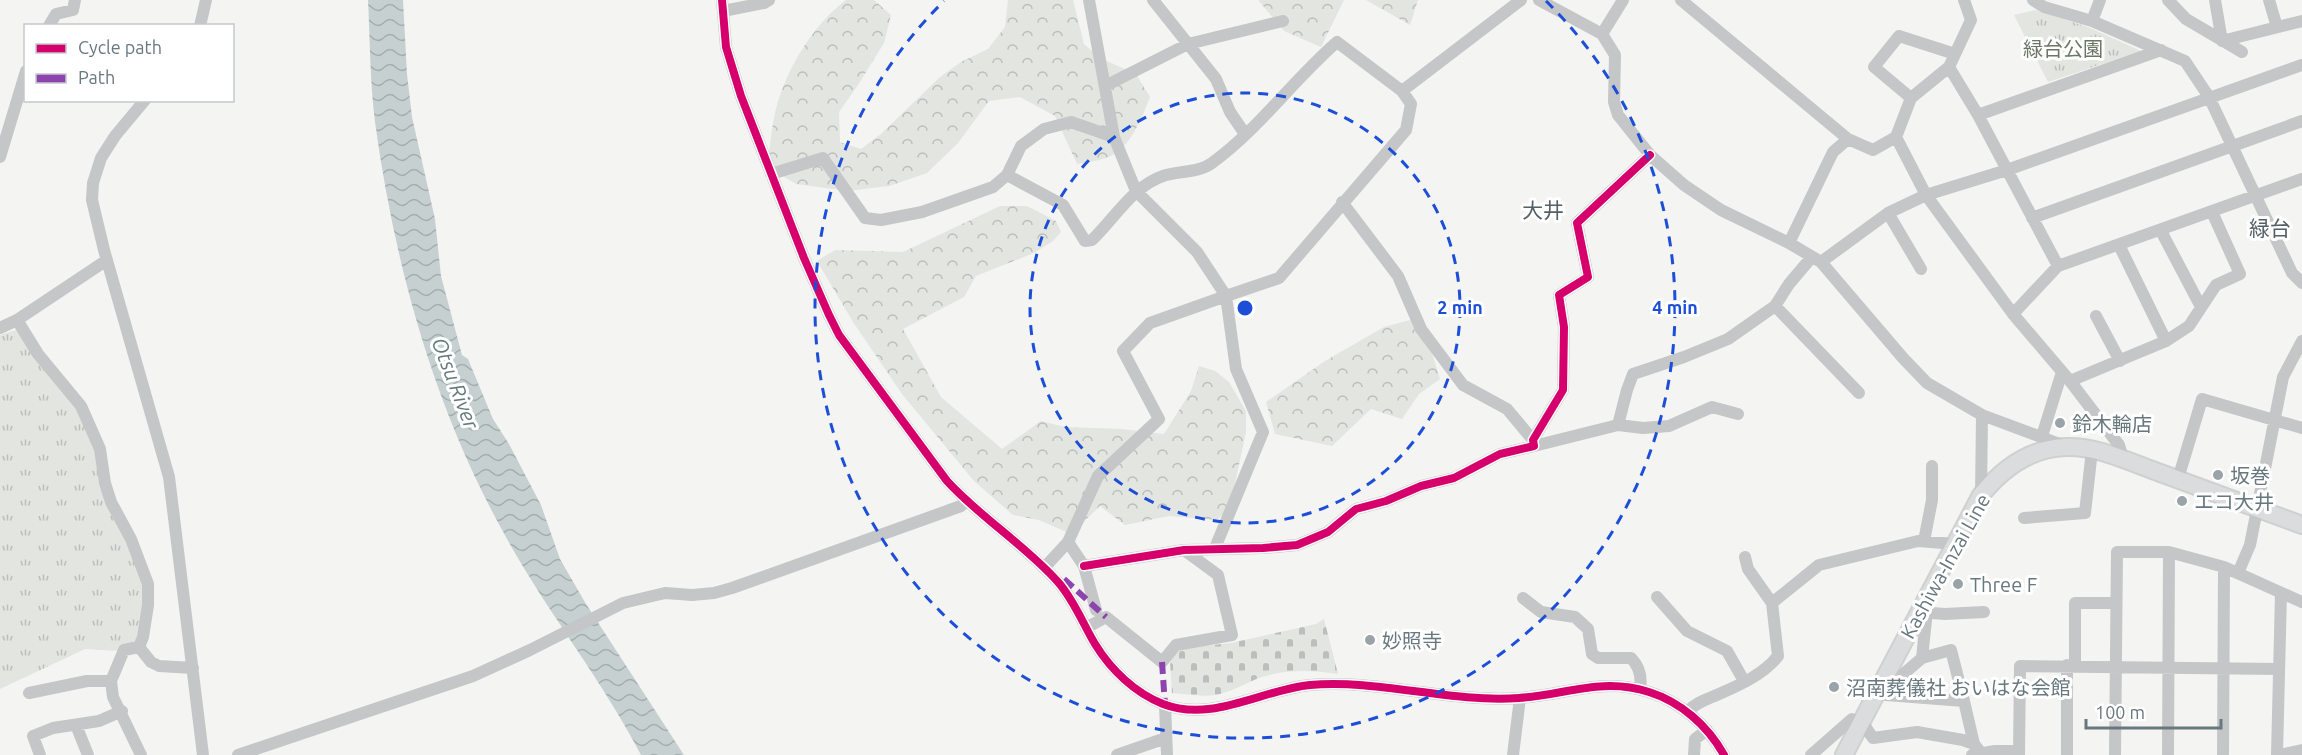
<svg xmlns="http://www.w3.org/2000/svg" width="2302" height="755" font-family="Ubuntu,'Noto Sans JP',sans-serif">
	<defs>
		<pattern id="forest-crowns" width="20" height="18" patternUnits="userSpaceOnUse" patternTransform="scale(1.5)"><rect width="20" height="18" fill="#e3e5e0"/><path d="M2 6a3 3 0 1 1 6 0M12 15a3 3 0 1 1 6 0" fill="none" stroke="#bcbebb"/></pattern>
		<pattern id="cemetery-stones" width="16" height="16" patternUnits="userSpaceOnUse" patternTransform="scale(1.5)"><rect width="16" height="16" fill="#e3e5e0"/><path d="M2 7V4a2 2 0 0 1 4 0v3zM10 15v-3a2 2 0 0 1 4 0v3z" fill="#bcbebb"/></pattern>
		<pattern id="park-tufts" width="24" height="20" patternUnits="userSpaceOnUse" patternTransform="scale(1.5)"><rect width="24" height="20" fill="#e3e5e0"/><path d="M3 7l-1-3M5 7V3M7 7l1-3M15 17l-1-3M17 17v-4M19 17l1-3" fill="none" stroke="#bcbebb"/></pattern>
		<pattern id="water-waves" width="16" height="10" patternUnits="userSpaceOnUse" patternTransform="scale(1.5)"><rect width="16" height="10" fill="#c6d0d1"/><path d="M0 5q4-4 8 0t8 0" fill="none" stroke="#a5aeaf"/></pattern>
	</defs>
	<rect width="100%" height="100%" fill="#f4f4f3"/>
	<path fill="url(#forest-crowns)" d="M846,0H874L891,15L884,43L858,85L839,112L840,142L861,149L881,134L940,77L961,62L988,49L1005,27L1008,0H1073L1084,44L1100,58L1136,74L1150,97C1141,119 1131,149 1106,158C1097,161 1087,162 1077,164L1055,116L1020,97L989,101L958,143L927,173L889,186L848,191L796,184L779,174L768,160C770,147 771,132 774,118C782,76 811,26 846,0Z
		M1258,0H1344L1321,47L1284,31Z
		M1366,0H1418L1410,25Z
		M1000,206H1027L1056,221L1061,232L1053,241L1034,253L976,276L964,297L903,329L941,397L1002,449L1041,421L1065,427L1122,429L1164,434L1191,391L1199,366L1215,371L1229,382L1246,411V432L1230,507L1217,520L1169,516L1125,525L1100,506L1071,534L1039,520L1013,515L974,481L902,394L853,322L817,261L835,250L903,252Z
		M1410,320L1432,353L1440,379L1419,394L1402,419L1371,409L1332,446L1275,434L1266,402L1325,361L1384,327Z"/>
	<path fill="url(#cemetery-stones)" d="M1324,619L1338,674C1311,670 1285,669 1259,678C1244,684 1231,692 1215,695C1201,697 1187,694 1172,693L1170,662L1178,651L1194,647L1231,643L1316,624Z"/>
	<path fill="url(#park-tufts)" d="M2035,10L2088,27L2141,51L2048,82L2014,15Z
		M16,330L78,408L145,583V605L135,644L120,651L85,649L0,689V335Z"/>
	<path fill="url(#water-waves)" d="M368,0H403L407,74L412,117L435,219L441,276L462,355L468,359L493,419L509,444L541,505L560,559L586,604L684,755H641C602,680 548,613 507,539C435,411 395,268 375,122C370,82 370,40 368,0Z"/>
	<g fill="none" stroke-linecap="round" stroke-linejoin="round">
		<g stroke="#cfd0d0" stroke-width="20">
			<path id="major" d="M1844,755L1981,495C2003,468 2030,448 2066,447C2097,446 2127,461 2155,471C2204,489 2253,507 2302,525"/>
		</g>
		<path stroke="#c4c6c7" stroke-width="12" d="M722,0L726,47L741,96L804,258L829,315L839,335L947,481C981,518 1025,545 1058,582C1074,600 1083,624 1095,644C1111,670 1135,693 1163,704C1212,723 1261,690 1310,685C1379,679 1449,703 1519,698C1565,695 1602,677 1649,692C1681,702 1708,726 1724,755
			M1153,0L1216,79L1230,112L1245,134
			M1539,0L1602,34
			M1623,0L1602,34L1615,55L1614,102L1618,115L1650,155L1684,185L1721,210L1789,243L1821,262L1903,358L1927,383L1982,415L2065,446
			M1681,0L1848,139
			M1964,0L1971,20L1949,67L1911,98L1896,137L1926,195L2013,314L2070,381L2119,445L2123,459
			M2033,0L2044,7L2092,21L2185,61L2209,97L2292,273L2302,283
			M2168,0L2186,19L2242,52
			M2215,0L2222,41L2302,21
			M2269,0L2277,27
			M723,11L764,3L769,0
			M2092,21L2100,0
			M49,26L56,14L73,10L75,0
			M200,26L206,0
			M1949,67L1978,115L2058,266
			M1105,86L1188,44L1283,21
			M1911,98L1874,67L1899,36L1955,54
			M145,100L115,136L101,158L93,183L92,200L104,250L169,477L203,755
			M1978,115L2161,50
			M0,157L26,71
			M771,174L823,158L865,218L881,220L922,212L993,187L1007,175L1021,146L1044,129L1071,122L1114,137
			M1007,175L1063,205L1085,241L1092,240C1114,219 1133,186 1163,176C1177,171 1199,173 1212,163C1259,129 1293,80 1337,42L1402,91L1521,0
			M1342,202L1398,276L1421,329L1463,385L1507,409L1533,440
			M1888,213L1921,269
			M2032,218L2302,121
			M2161,231L2201,307
			M1789,243L1833,152L1848,139L1873,150L1896,137
			M2119,245L2166,341
			M1821,262L1888,213L1926,195L2007,170L2302,65
			M1775,306L1859,393
			M2013,314L2058,266L2302,179
			M2096,316L2120,361
			M17,320L38,354L81,406L100,449L105,483L111,502L131,539L148,584V605L143,637L139,647
			M0,328L17,320L107,260
			M2070,381L2166,341L2189,326L2216,285L2240,274L2212,212
			M1618,425L1643,428L1669,426L1712,407L1738,414
			M2042,436L2062,372
			M1534,446L1618,425L1627,390L1633,374L1684,357L1728,339L1775,306L1789,284L1811,258
			M2178,479L2202,399L2302,428
			M1981,495L1982,415
			M2024,518L2085,513L2092,450
			M1924,541L1932,500V466
			M1068,542L1084,566L1096,610
			M1215,548L1263,432L1236,369L1226,296L1279,278L1406,130L1411,104L1402,91
			M1745,557L1748,569L1772,603
			M1084,566L1184,550L1263,548L1297,545L1328,532L1356,509L1386,501L1421,486L1454,478L1500,454L1534,446L1533,440L1563,390L1564,327L1559,295L1588,277L1577,223L1650,155
			M1044,568L1068,542L1098,476L1159,419L1123,351L1150,323L1226,296L1197,252L1136,191L1114,137L1089,0
			M2238,573L2250,545L2283,377L2302,341
			M1657,597L1687,631L1727,651L1744,681
			M1523,598L1541,612L1575,617L1588,629L1592,654L1598,658H1631C1640,667 1642,677 1640,689
			M1086,628L1106,617L1162,662L1176,645L1232,635L1218,575L1184,550
			M2075,665V603H2116
			M111,681L113,697L141,755
			M1877,691L1886,695L1964,701L1974,744
			M29,693L87,681H111L124,650L139,647L151,662L159,666L193,668
			M1886,695L1887,688L1922,658
			M1964,701L1951,650L1922,658L1926,620L1919,612L1945,614L1984,612
			M1165,705L1167,755
			M1687,712C1696,702 1708,699 1719,694C1740,685 1764,674 1778,656L1772,603L1819,565L1918,541L1955,544
			M76,725L88,755
			M40,755L33,736L53,728L99,721L122,711
			M238,755L473,676L530,650L623,603L665,593L692,595L714,593L732,588L961,506L965,502
			M1117,755L1166,738
			M1513,755L1520,698
			M1694,755L1695,739L1707,730
			M1811,755L1852,719L1864,725L1873,738L1917,732L1963,740L1974,744L1981,753
			M1972,755L1995,751H2019
			M2019,755L2020,666L2279,669
			M2067,755V665
			M2115,755L2117,552H2169L2224,567L2302,602
			M2168,755L2169,552
			M2223,755L2224,567
			M2277,755L2281,593
			M2280,755L2302,750"/>
		<use href="#major" stroke="#dbdcdd" stroke-width="16"/>
		<path stroke="#8e44ad" stroke-width="6" stroke-dasharray="12 6" stroke-linecap="butt" d="M1064,579L1106,617
			M1162,662L1165,705"/>
		<g stroke="#fff" stroke-width="11">
			<path id="cycleway" d="M722,0L726,47L741,96L804,258L829,315L839,335L947,481C981,518 1025,545 1058,582C1074,600 1083,624 1095,644C1111,670 1135,693 1163,704C1212,723 1261,690 1310,685C1379,679 1449,703 1519,698C1565,695 1602,677 1649,692C1681,702 1708,726 1724,755
				M1084,566L1184,550L1263,548L1297,545L1328,532L1356,509L1386,501L1421,486L1454,478L1500,454L1534,446L1533,440L1563,390L1564,327L1559,295L1588,277L1577,223L1650,155"/>
		</g>
		<use href="#cycleway" stroke="#d6006c" stroke-width="8"/>
	</g>
	<g fill="none" stroke="#1d4ed8" stroke-width="3" stroke-dasharray="10 8">
		<circle cx="1245" cy="308" r="215"/>
		<path d="M1546 1A430 430 0 1 1 944 1"/>
	</g>
	<g fill="#99a3a8" stroke="#fff" stroke-width="2">
		<circle cx="2060" cy="423" r="6"/>
		<circle cx="2218" cy="475" r="6"/>
		<circle cx="2182" cy="501" r="6"/>
		<circle cx="1958" cy="584" r="6"/>
		<circle cx="1370" cy="640" r="6"/>
		<circle cx="1834" cy="687" r="6"/>
	</g>
	<g text-anchor="middle" dominant-baseline="central" stroke-width="6" stroke-linejoin="round" paint-order="stroke">
		<g font-size="20" fill="#6b7765" stroke="#fff">
			<text x="2063" y="48">緑台公園</text>
		</g>
		<g font-size="20" fill="#68787f" stroke="#fff" text-anchor="start">
			<text x="2072" y="423">鈴木輪店</text>
			<text x="2230" y="475">坂巻</text>
			<text x="2194" y="501">エコ大井</text>
			<text x="1970" y="584">Three F</text>
			<text x="1382" y="640">妙照寺</text>
			<text x="1846" y="687">沼南葬儀社 おいはな会館</text>
		</g>
		<g font-size="20" fill="#68787f" stroke="#fff">
			<text transform="translate(1945 566) rotate(-61)">Kashiwa-Inzai Line</text>
		</g>
		<g font-size="21" fill="#546065" stroke="#fff">
			<text x="1543" y="210">大井</text>
			<text x="2270" y="228">緑台</text>
		</g>
		<g font-size="21" font-style="italic" fill="#63797c" stroke="#fff">
			<text transform="translate(456 383) rotate(69)">Otsu River</text>
		</g>
	</g>
	<circle cx="1245" cy="308" r="9" fill="#1d4ed8" stroke="#fff" stroke-width="3"/>
	<g font-size="18" text-anchor="middle" font-weight="bold" fill="#1d4ed8" stroke="#fff" stroke-width="6" stroke-linejoin="round" paint-order="stroke">
		<text x="1460" y="314">2 min</text>
		<text x="1675" y="314">4 min</text>
	</g>
	<rect x="24" y="24" width="210" height="78" fill="#ffffff" stroke="#c3c9cc" stroke-width="1.5"/>
	<rect x="36" y="44" width="30" height="9" fill="#d6006c" stroke="#c3c9cc" stroke-width="1.5"/>
	<text x="78" y="54" font-size="18" fill="#68787f">Cycle path</text>
	<rect x="36" y="74" width="30" height="9" fill="#8e44ad" stroke="#c3c9cc" stroke-width="1.5"/>
	<text x="78" y="84" font-size="18" fill="#68787f">Path</text>
	<path d="M2086 719v9h135v-9" fill="none" stroke="#68787f" stroke-width="3"/>
	<text x="2095" y="719" font-size="18" fill="#68787f" stroke="#ffffff" stroke-width="4.5" paint-order="stroke">100 m</text>
</svg>
